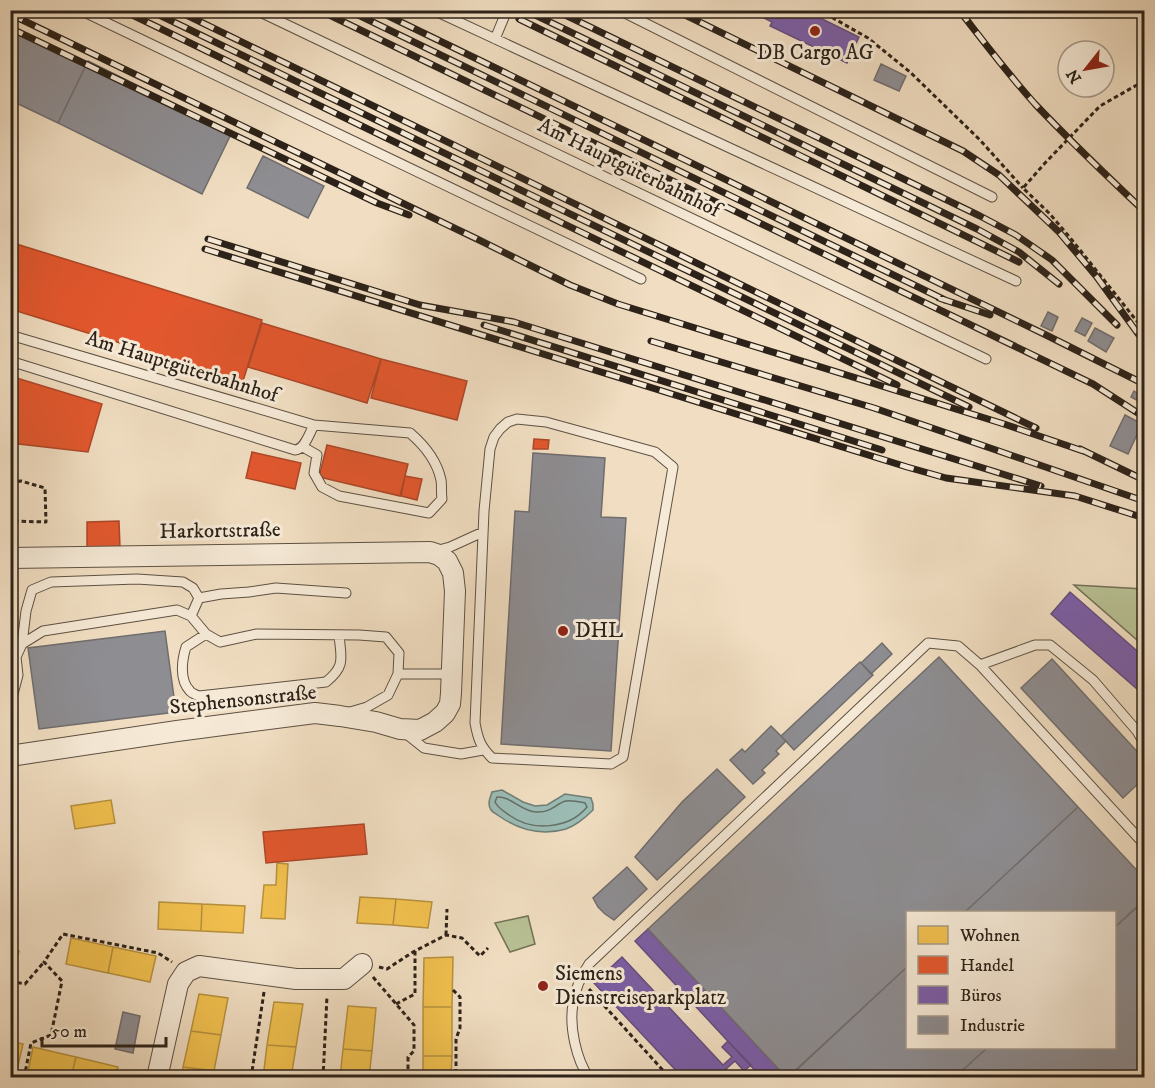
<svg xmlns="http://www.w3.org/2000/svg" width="1155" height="1088" font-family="'IM FELL DW Pica',serif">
	<rect width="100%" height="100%" fill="#f1dec2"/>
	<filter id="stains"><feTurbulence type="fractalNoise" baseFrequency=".00333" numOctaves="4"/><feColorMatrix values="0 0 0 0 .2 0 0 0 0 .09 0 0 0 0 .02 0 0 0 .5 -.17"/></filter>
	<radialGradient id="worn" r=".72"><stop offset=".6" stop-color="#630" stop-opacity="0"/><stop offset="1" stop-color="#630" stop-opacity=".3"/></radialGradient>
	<path fill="#b8c194" stroke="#727256" stroke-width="1.5" d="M1074,585L1144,589V646Z
		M528,916L535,944L510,952L495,923Z"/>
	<path fill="#9bbcb5" stroke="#6f7e77" stroke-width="1.5" d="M502,790L523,802L535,806L547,805L565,794L591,798L593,804V810C585,818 577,825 566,829C542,836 519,830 499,816C497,814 493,813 491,810C487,804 490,798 492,792Z"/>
	<path fill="#f2c14e" stroke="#b7913e" stroke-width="1.5" d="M111,800L115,823L75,829L71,806Z
		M277,863L288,864L285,919L261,918L264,885H276Z
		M360,897L396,899L393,925L357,923Z
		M396,899L432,902L428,928L393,925Z
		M159,902L202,904L201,931L158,929Z
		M202,904L245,906L243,933L201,931Z
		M71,938L113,947L108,973L66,964Z
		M113,947L156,956L150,982L108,973Z
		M10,949L19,951L13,976H10Z
		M453,957L452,1007H423L424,958Z
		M199,994L228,998L221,1035L191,1031Z
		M274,1002L303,1004L296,1047L267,1045Z
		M348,1006L376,1008L372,1051L343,1049Z
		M423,1007H452V1056H423Z
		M191,1031L221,1035L214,1071L183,1067Z
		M10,1041L23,1044L17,1070L10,1068Z
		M267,1045L296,1047L291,1078H263Z
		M33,1047L76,1057L71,1078H53L28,1072Z
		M343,1049L372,1051L369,1078H340Z
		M423,1056H452L451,1078H423Z
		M76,1057L118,1067L116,1078H71Z
		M183,1067L214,1071L213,1078H181Z"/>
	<path fill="#e4572e" stroke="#ad4728" stroke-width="1.5" d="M10,242L262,320L243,381L10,309Z
		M262,323L381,359L367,403L248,367Z
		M381,359L467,381L457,420L371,398Z
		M10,376L102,404L88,452L10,443Z
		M534,439L549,440L548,449H533Z
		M327,445L408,464L400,496L319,477Z
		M252,452L301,463L295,489L246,478Z
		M405,476L422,479L417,500L401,496Z
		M119,521L120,548L87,549V522Z
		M364,824L367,854L266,863L263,832Z"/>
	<path fill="#7b5ea7" stroke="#634c7c" stroke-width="1.5" d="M762,10H804L859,37L847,63L770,26L772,22L760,16Z
		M1070,592L1144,657V695L1051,614Z
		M648,929L787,1078H762L635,941Z
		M622,957L723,1065L732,1057L722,1047L728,1041L751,1065L744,1071L735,1061L726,1069L734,1078H683L594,983Z"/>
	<path fill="#8d8d92" stroke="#706d6e" stroke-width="1.5" d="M10,28L86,65L58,123L10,100Z
		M88,61L232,132L202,194L58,123Z
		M881,64L906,76L899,91L874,80Z
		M263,156L324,186L308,218L247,188Z
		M1048,312L1058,317L1052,331L1041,326Z
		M1082,318L1092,323L1085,336L1075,331Z
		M1095,328L1114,338L1106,352L1088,341Z
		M1134,391L1143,397L1140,402L1131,397Z
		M1125,415L1142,424L1128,454L1110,446Z
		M533,453L605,458L601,517L626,518L611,751L501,744L515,511L529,512Z
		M165,631L176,712L39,729L28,648Z
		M882,643L892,654L871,674L861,663Z
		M939,657L1078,807L965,912H908V966L787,1078L648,929Z
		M1052,659L1144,759V778L1123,798L1021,688Z
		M860,662L873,675L794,750L781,736Z
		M771,726L786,741L776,751L779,754L762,770L765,773L753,784L730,760L742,749L745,752Z
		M717,769L745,797L657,880L635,857L682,802Z
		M1078,807L1144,878V900L1114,928V912H965Z
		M627,867L647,889L614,920L605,914L598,907L593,898Z
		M1144,901V1067L1133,1078H954L987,1048H1114V928Z
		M908,966V1048H987L954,1078H788Z
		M123,1012L140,1016L133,1053L115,1049Z
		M1144,1067V1078H1133Z"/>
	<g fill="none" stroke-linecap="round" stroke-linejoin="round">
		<path stroke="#646f67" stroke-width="1.5" d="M497,797C511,796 522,812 536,812C552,813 556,803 566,801C572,800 580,802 585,803L587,807C569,829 532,832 509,815C503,811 498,808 495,802Z"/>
		<g stroke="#5d5143" stroke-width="11">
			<path id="service" d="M80,10L641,279
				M256,10L986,359
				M433,10L1016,281
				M619,10L992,197
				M495,39L507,10
				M10,335L314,425L410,433C424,445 437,461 441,480C442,486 441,493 442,499L429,513L339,496L322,487L314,473L317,455L303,447
				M10,361L295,450C305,449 309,434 314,425
				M517,419L546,422L655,452L673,467L623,757L611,764L492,758C480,746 478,739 475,723L484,511L490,449L494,437L500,429L508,422Z
				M435,551L450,547L483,532
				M199,598L221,594L249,592L276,588L346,593
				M206,634L186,647C182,660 179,680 190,691C190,692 198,696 199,696L326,682C346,666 341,658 339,635
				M22,644L26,611L32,590L51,582L137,579L183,582L193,588L199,598L191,616
				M980,665L1035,645H1050L1093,680L1137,731L1144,743
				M398,674H452
				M10,695L13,694L18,675L16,657L22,644L43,631L177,610L191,616L206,634L220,642L257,634L359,635L386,637L399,653L398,674L388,695L367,707L350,712
				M404,732L424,748L461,754L483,750
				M589,1078C576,1059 569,1026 573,1004C575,989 581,976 589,964L928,643L958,646L980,665L1144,844"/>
		</g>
		<g stroke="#5d5143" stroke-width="22">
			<path id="minor" d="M10,558L430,552L439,555L447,561L453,573L455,591L451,693L450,704L445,713L435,722L420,730L400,729L376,722L340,716L315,713L177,731L10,756
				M157,1078L178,984L186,972L199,966L296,979H344L362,964"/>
		</g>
		<path stroke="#2c2219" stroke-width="3" stroke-dasharray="4.5 3" stroke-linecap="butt" d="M819,10L868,38L910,72L980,140L1023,188
			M1144,81L1100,106L1045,163L1023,188L1050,214L1072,240L1144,330
			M10,482L21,481L45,488L46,522L10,521
			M446,935L447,909
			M379,967L387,969L413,952L446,935L462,938L480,956L488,948
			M373,977L414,1025V1051L408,1057V1071L414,1078
			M10,981L25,984L44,962
			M589,989L670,1078
			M453,990L460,997V1028L456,1039V1078
			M396,1004L415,994V951
			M24,1078L31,1043L51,1035L62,981L44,962L63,934L158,953L172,962
			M251,1078L264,992
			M323,1078L327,996"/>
		<use href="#service" stroke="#f6ead7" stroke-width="9"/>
		<use href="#minor" stroke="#f6ead7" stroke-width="20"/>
		<g stroke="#2c2219" stroke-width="7">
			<path id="rail" d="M122,10L897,385
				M149,10L969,407
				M176,10L1036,428
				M319,10L1093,384L1144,417
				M348,10L945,300
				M376,10L1046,335L1144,384
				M525,10L977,229L1019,252L1059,284
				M555,10L980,216L1016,235L1052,260L1117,325
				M675,10L963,151L999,175L1059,232L1096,276L1144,342
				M959,10C984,42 1008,74 1035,104C1070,141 1107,176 1144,211
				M10,14L477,239L570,285L618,304L1004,424L1086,452
				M519,19L1019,262
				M10,28L377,203L409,215
				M208,239L420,305L514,322L1041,486
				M205,249L907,467L946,478L1075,496L1144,518
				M939,298L990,315
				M484,325L882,450
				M651,341L874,408L1144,501
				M1080,449L1144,480"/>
		</g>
		<use href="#rail" stroke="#f6ead7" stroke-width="4.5" stroke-dasharray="14" stroke-linecap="butt"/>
	</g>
	<g fill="#8f2418" stroke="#f6ead7" stroke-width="2">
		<circle cx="815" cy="31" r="6"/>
		<circle cx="563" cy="631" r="6"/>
		<circle cx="543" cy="986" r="6"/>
	</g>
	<g text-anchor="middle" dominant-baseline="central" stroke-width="6" stroke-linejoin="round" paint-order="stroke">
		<g font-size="21" fill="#2c2219" stroke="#f6ead7" text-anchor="start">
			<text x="815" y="53" text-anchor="middle">DB Cargo AG</text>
			<text x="575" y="631">DHL</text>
			<text x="555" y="974">Siemens<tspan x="555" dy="24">Dienstreiseparkplatz</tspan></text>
		</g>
		<g font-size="21" fill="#2c2219" stroke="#f6ead7">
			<text transform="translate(629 168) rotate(26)">Am Hauptgüterbahnhof</text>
			<text transform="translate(182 367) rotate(17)">Am Hauptgüterbahnhof</text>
			<text transform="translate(220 531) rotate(-1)">Harkortstraße</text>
			<text transform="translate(243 700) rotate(-6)">Stephensonstraße</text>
		</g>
	</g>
	<rect width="1155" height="1088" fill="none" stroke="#f1dec2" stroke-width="36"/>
	<rect x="12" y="12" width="1131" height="1064" fill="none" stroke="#2c2219" stroke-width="3"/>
	<rect x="18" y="18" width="1119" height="1052" fill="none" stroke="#2c2219" stroke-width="1.5"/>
	<rect x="906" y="911" width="210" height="138" fill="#f6ead7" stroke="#a59a8b" stroke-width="1.5"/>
	<rect x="918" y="926" width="30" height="18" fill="#f2c14e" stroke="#a59a8b" stroke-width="1.5"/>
	<text x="960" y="941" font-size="18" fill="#2c2219">Wohnen</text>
	<rect x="918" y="956" width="30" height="18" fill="#e4572e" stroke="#a59a8b" stroke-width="1.5"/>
	<text x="960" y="971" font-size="18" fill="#2c2219">Handel</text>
	<rect x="918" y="986" width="30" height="18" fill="#7b5ea7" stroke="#a59a8b" stroke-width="1.5"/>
	<text x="960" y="1001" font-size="18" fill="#2c2219">Büros</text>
	<rect x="918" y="1016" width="30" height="18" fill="#8d8d92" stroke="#a59a8b" stroke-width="1.5"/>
	<text x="960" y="1031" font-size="18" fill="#2c2219">Industrie</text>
	<g transform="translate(1086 69) rotate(239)"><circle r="28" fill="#f6ead7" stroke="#a59a8b" stroke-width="1.5"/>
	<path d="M0-4.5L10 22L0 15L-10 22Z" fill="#8f2418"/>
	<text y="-9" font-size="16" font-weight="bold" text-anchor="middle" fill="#2c2219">N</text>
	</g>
	<path d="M42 1037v9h124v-9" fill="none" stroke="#2c2219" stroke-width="3"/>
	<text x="51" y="1037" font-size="18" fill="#2c2219" stroke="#f6ead7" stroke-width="4.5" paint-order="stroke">50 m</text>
	<rect width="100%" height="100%" filter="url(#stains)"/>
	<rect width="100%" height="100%" fill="url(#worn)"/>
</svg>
